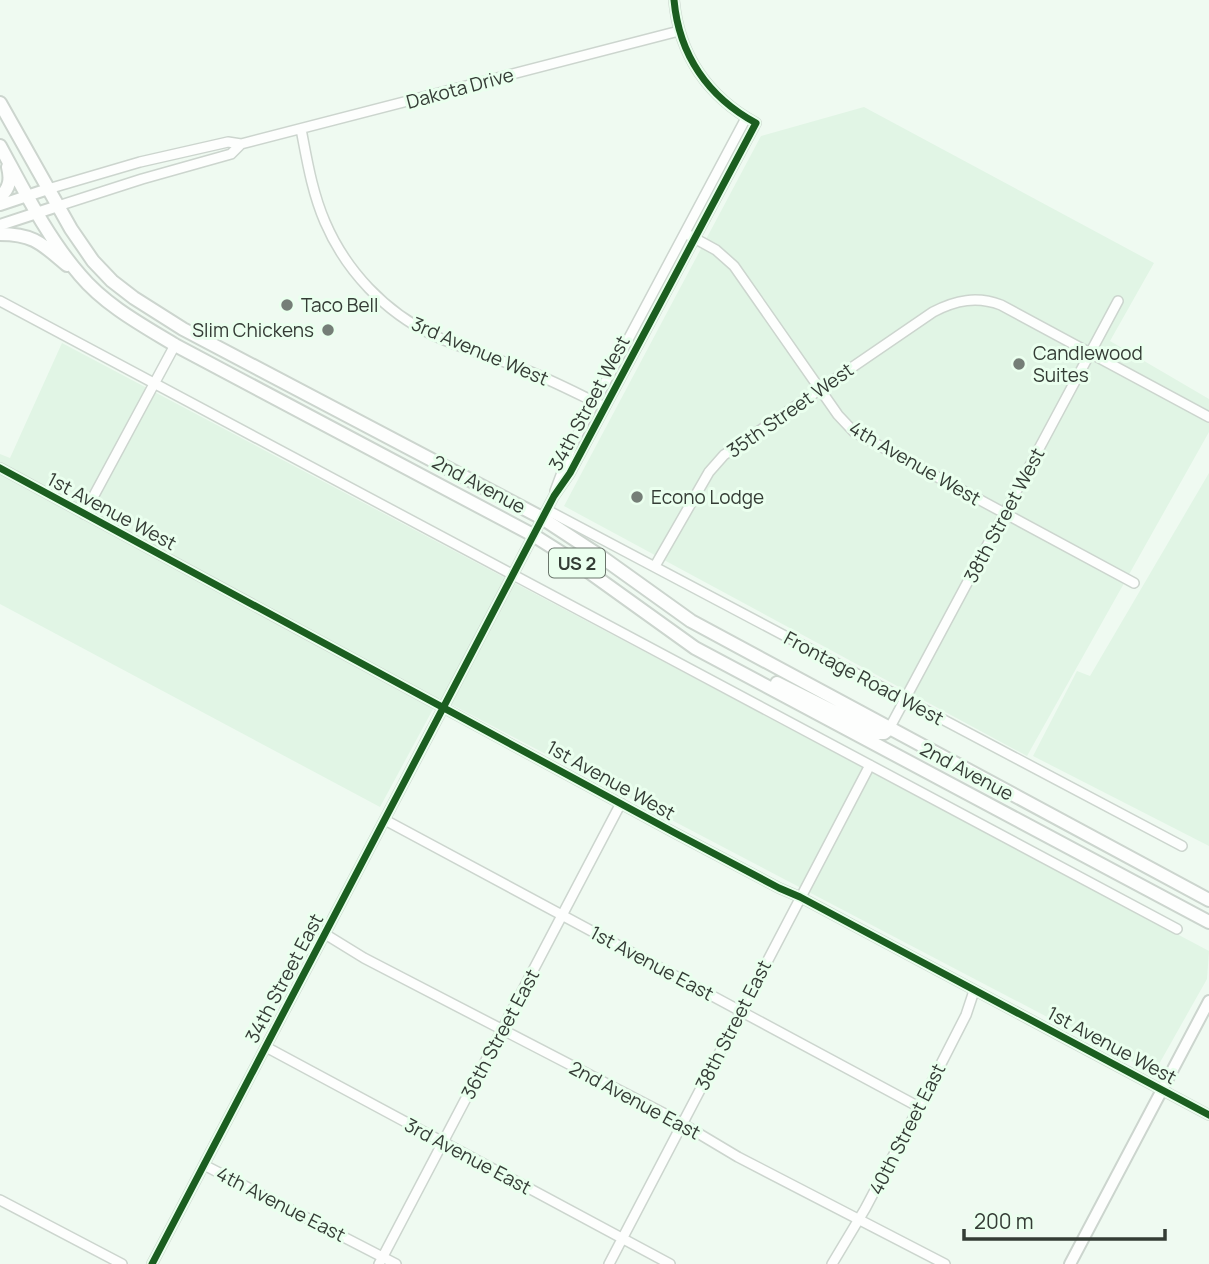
<svg xmlns="http://www.w3.org/2000/svg" width="1209" height="1264" font-family="Manrope,sans-serif">
	<rect width="100%" height="100%" fill="#effaf1"/>
	<path fill="#e1f5e5" d="M864,107L1154,263L1110,341L1209,399V432L1027,756L564,506L761,136Z
		M62,343L1209,951L1207,979L1154,1073L439,698L380,807L0,604V454L10,458Z
		M1209,473V846L1033,756L1077,671L1090,676Z"/>
	<g fill="none" stroke-linecap="round" stroke-linejoin="round">
		<g stroke="#ccd5ce" stroke-width="12">
			<path id="minor" d="M301,129C307,160 312,192 325,222C346,271 385,312 433,335C460,348 490,356 518,367C548,378 576,393 605,407
				M48,189L140,162L228,142L241,144L679,31
				M58,206L142,179L231,154L241,144
				M685,233L716,250L734,266L838,415L854,432L1134,583
				M0,301L1177,929
				M0,468L675,833L779,888L800,897L1209,1115
				M555,491L573,443L746,118
				M547,510L1182,846
				M84,514L175,345
				M655,566L709,472L724,455L933,312C956,300 977,296 1001,305L1209,417
				M889,729L1118,301
				M385,820L919,1107
				M325,934L364,958L671,1117L738,1157L945,1264
				M266,1047L670,1264
				M204,1165L396,1264
				M0,1200L122,1264
				M152,1264L554,496L570,473L756,123C708,97 679,55 674,0
				M379,1264L621,803
				M609,1264L870,765
				M832,1264L865,1209L919,1107L966,1015L974,991"/>
		</g>
		<g stroke="#ccd5ce" stroke-width="14">
			<path id="major" d="M0,205L48,189
				M0,225L58,206
				M1070,1264L1209,1001"/>
		</g>
		<g stroke="#ccd5ce" stroke-width="16">
			<path id="highway" d="M0,103L71,229L93,261L112,281L134,298L183,329L542,518L603,558L691,621L1209,900
				M0,146C24,190 47,237 80,275C105,305 142,325 175,345L533,535L571,559L695,648L1209,922
				M0,197C10,188 11,179 8,167
				M0,234C34,234 42,244 67,265
				M777,683L877,733H884L889,729"/>
		</g>
		<use href="#minor" stroke="#fdfefd" stroke-width="9"/>
		<use href="#major" stroke="#fdfefd" stroke-width="10"/>
		<use href="#highway" stroke="#fdfefd" stroke-width="12"/>
		<g stroke="#eaffee" stroke-width="11">
			<path id="cycleway" d="M0,468L675,833L779,888L800,897L1209,1115
				M152,1264L554,496L570,473L756,123C708,97 679,55 674,0"/>
		</g>
		<use href="#cycleway" stroke="#1b5e20" stroke-width="7"/>
	</g>
	<g fill="#757e77" stroke="#eaffee" stroke-width="2.5">
		<circle cx="287" cy="305" r="7"/>
		<circle cx="328" cy="330" r="7"/>
		<circle cx="1019" cy="364" r="7"/>
		<circle cx="637" cy="497" r="7"/>
	</g>
	<g text-anchor="middle" dominant-baseline="central" stroke-width="6" stroke-linejoin="round" paint-order="stroke">
		<rect fill="#eaffee" stroke="#6b766c" stroke-width="2" x="549" y="548.5" width="56" height="29" rx="5"/>
		<g font-size="18" font-weight="bold" fill="#343c35">
			<text x="577" y="563">US 2</text>
		</g>
		<g font-size="19" fill="#343c35" stroke="#eaffee">
			<text transform="translate(460 88) rotate(-15)">Dakota Drive</text>
			<text transform="translate(480 351) rotate(23)">3rd Avenue West</text>
			<text transform="translate(589 403) rotate(-62)">34th Street West</text>
			<text transform="translate(790 410) rotate(-35)">35th Street West</text>
			<text transform="translate(915 463) rotate(30)">4th Avenue West</text>
			<text transform="translate(479 484) rotate(28)">2nd Avenue</text>
			<text transform="translate(112 511) rotate(28)">1st Avenue West</text>
			<text transform="translate(1004 515) rotate(-62)">38th Street West</text>
			<text transform="translate(864 678) rotate(28)">Frontage Road West</text>
			<text transform="translate(967 771) rotate(28)">2nd Avenue</text>
			<text transform="translate(611 780) rotate(29)">1st Avenue West</text>
			<text transform="translate(652 963) rotate(28)">1st Avenue East</text>
			<text transform="translate(284 978) rotate(-62)">34th Street East</text>
			<text transform="translate(733 1025) rotate(-63)">38th Street East</text>
			<text transform="translate(500 1034) rotate(-62)">36th Street East</text>
			<text transform="translate(1112 1045) rotate(28)">1st Avenue West</text>
			<text transform="translate(635 1100) rotate(28)">2nd Avenue East</text>
			<text transform="translate(907 1129) rotate(-63)">40th Street East</text>
			<text transform="translate(468 1156) rotate(28)">3rd Avenue East</text>
			<text transform="translate(281 1204) rotate(27)">4th Avenue East</text>
		</g>
		<g font-size="19" fill="#343c35" stroke="#eaffee" text-anchor="start">
			<text x="301" y="305">Taco Bell</text>
			<text x="314" y="330" text-anchor="end">Slim Chickens</text>
			<text x="1033" y="353">Candlewood<tspan x="1033" dy="22">Suites</tspan></text>
			<text x="651" y="497">Econo Lodge</text>
		</g>
	</g>
	<path d="M964 1229v10h201v-10" fill="none" stroke="#343c35" stroke-width="3.5"/>
	<text x="974" y="1229" font-size="21" fill="#343c35" stroke="#eaffee" stroke-width="5" paint-order="stroke">200 m</text>
</svg>
